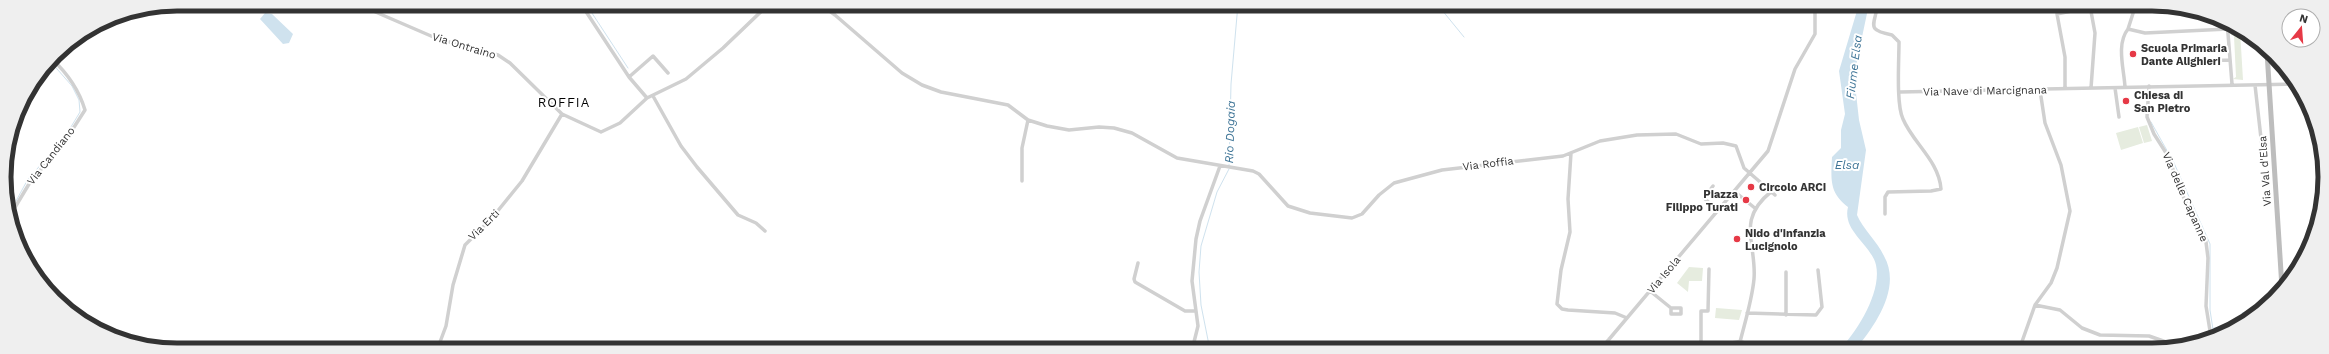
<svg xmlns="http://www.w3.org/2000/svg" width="2329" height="354" font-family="'Work Sans',sans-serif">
	<rect width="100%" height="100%" fill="#fff"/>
	<path fill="#e6ecdf" d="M2230,23L2240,30L2243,80L2233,79L2236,77L2234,36L2231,35Z
		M2147,125L2152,141L2144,143L2139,127Z
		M2138,127L2143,143L2121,150L2116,133Z
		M1689,267L1703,268L1702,281H1689L1688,292L1677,283Z
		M1716,308L1742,310L1739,320L1715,318Z"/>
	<path fill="#cfe2ee" d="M1859,4H1869L1854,75L1859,120L1866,150L1857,215C1863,229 1877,241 1884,256C1902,288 1875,326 1855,350H1839C1857,332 1882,292 1876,265C1871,244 1842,231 1848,207C1829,193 1831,179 1832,157L1841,148V130L1845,114L1839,71Z
		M265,13L272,14L293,34L289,43L283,44L260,19Z"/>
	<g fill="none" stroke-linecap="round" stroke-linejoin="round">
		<path stroke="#cfe2ee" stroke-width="1" d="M586,4L628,68
			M1437,4L1464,37
			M2151,122L2174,163L2210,244V310L2214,336
			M1229,166L1231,84L1238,4
			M16,201L28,179L63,140L80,112L79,100L72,86L50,61
			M14,213L24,251
			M2243,322L2242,313L2267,305
			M2214,328L2237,326
			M1210,350L1201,305L1199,272L1201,246L1217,192L1229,169"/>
		<path stroke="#d0d0d0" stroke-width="3.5" d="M357,4L438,39L498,55L510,63L562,114L601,132L620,123L647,98L686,79L723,48L769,4
			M581,4L629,77L647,98
			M820,4L835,15L902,73L922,85L941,92L1008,105L1028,120L1047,126L1069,130L1099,127L1114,128L1132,133L1177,158L1253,171L1259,174L1288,206L1310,213L1352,218L1362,214L1379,195L1394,183L1442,170L1563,156L1600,141L1637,135L1676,134L1701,144L1723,143L1736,146L1744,168L1775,195
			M1878,4C1874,26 1866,30 1892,35L1899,42C1899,61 1896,104 1903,119C1913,143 1939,161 1941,189L1931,191L1888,192L1885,197V214
			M2090,6L2095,33L2091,88
			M2227,21L2232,84
			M2128,29L2136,4
			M2181,61L2230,60
			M629,77L653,56L668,73
			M2255,85L2263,156
			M2149,86L2147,117L2154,134L2168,156L2183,196L2206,242L2208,258L2206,306L2211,337
			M2125,87C2124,69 2116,44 2128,29L2145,33L2228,29
			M2115,88L2119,117
			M2065,89V57L2057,14L2100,5
			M1900,92C2032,89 2163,87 2294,84
			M653,96L681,146L697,167L738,215L756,223L765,231
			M1571,153L1568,199L1570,232L1561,270L1557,304L1562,309L1568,310L1615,313L1627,318
			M1022,181V148L1028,120
			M1713,186L1704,198L1717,210
			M1734,191L1756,209
			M11,214L32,179L60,149L85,110C79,90 67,73 52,59
			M1138,263L1134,279L1135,282L1185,311H1195
			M1650,291L1671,308H1681V314H1671V308
			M2035,305L2060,310L2082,328L2100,335L2149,336L2169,343L2186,344
			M1747,313L1816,315L1822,307L1818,270
			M1786,315V272
			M1740,342C1745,322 1752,300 1754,279C1757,244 1735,220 1772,191
			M1701,349V311H1708L1709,269
			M437,350L446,326L453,285L465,245L492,218L522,181L562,114
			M1192,350L1198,326L1192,281L1196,239L1200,221L1220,166
			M1600,350L1768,151L1795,69L1815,34V4
			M1609,350V339
			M2019,350L2035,305L2051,283L2057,268L2070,211L2061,165L2045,123L2040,90"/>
		<path stroke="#d0d0d0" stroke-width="4.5" d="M1695,350L1740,342L1765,350"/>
		<path stroke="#bdbdbd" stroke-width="5" d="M2267,52L2282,288"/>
	</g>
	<g fill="#e63946" stroke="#fff" stroke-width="1.5">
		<circle cx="2133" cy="54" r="4"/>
		<circle cx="2126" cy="101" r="4"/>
		<circle cx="1751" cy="187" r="4"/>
		<circle cx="1746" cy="200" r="4"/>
		<circle cx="1737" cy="239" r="4"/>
	</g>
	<g text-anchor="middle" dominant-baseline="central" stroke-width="4" stroke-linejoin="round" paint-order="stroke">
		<g font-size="11" fill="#333" stroke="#fff">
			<text transform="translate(464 46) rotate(17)">Via Ontraino</text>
			<text transform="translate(1985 91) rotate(-1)">Via Nave di Marcignana</text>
			<text transform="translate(51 156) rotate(-52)">Via Candiano</text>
			<text transform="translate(1488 164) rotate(-7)">Via Roffia</text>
			<text transform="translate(2265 171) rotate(-94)">Via Val d'Elsa</text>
			<text transform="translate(2185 197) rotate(66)">Via delle Capanne</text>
			<text transform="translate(484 225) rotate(-45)">Via Erti</text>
			<text transform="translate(1664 275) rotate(-50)">Via Isola</text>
		</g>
		<g font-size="11" font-weight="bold" fill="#333" stroke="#fff" text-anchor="start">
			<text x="2141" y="48">Scuola Primaria<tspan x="2141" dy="13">Dante Alighieri</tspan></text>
			<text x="2134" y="95">Chiesa di<tspan x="2134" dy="13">San Pietro</tspan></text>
			<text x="1759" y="187">Circolo ARCI</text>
			<text x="1738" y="194" text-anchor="end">Piazza<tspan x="1738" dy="13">Filippo Turati</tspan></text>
			<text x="1745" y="233">Nido d'infanzia<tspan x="1745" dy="13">Lucignolo</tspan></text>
		</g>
		<g font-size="12" font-style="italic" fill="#3f7597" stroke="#fff">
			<text transform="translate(1854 67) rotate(-83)">Fiume Elsa</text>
			<text transform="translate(1230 132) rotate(-88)">Rio Dogaia</text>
			<text x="1847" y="165">Elsa</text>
		</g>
		<g font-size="13" letter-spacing="1" fill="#000" stroke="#fff">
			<text x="564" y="102">ROFFIA</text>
		</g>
	</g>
	<path d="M0 0H2329V354H0ZM177 11H2152A166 166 0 0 1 2318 177V177A166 166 0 0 1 2152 343H177A166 166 0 0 1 11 177V177A166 166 0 0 1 177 11Z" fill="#efefef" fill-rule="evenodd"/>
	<path fill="none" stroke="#333" stroke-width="5" d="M177 11H2152A166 166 0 0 1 2318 177V177A166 166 0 0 1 2152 343H177A166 166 0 0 1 11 177V177A166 166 0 0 1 177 11Z"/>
	<g transform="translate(2301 28) rotate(17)"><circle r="19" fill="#ffffff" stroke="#adadad"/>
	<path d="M0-3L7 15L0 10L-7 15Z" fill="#e63946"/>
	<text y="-6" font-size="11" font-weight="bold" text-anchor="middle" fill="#333333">N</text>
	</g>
</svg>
